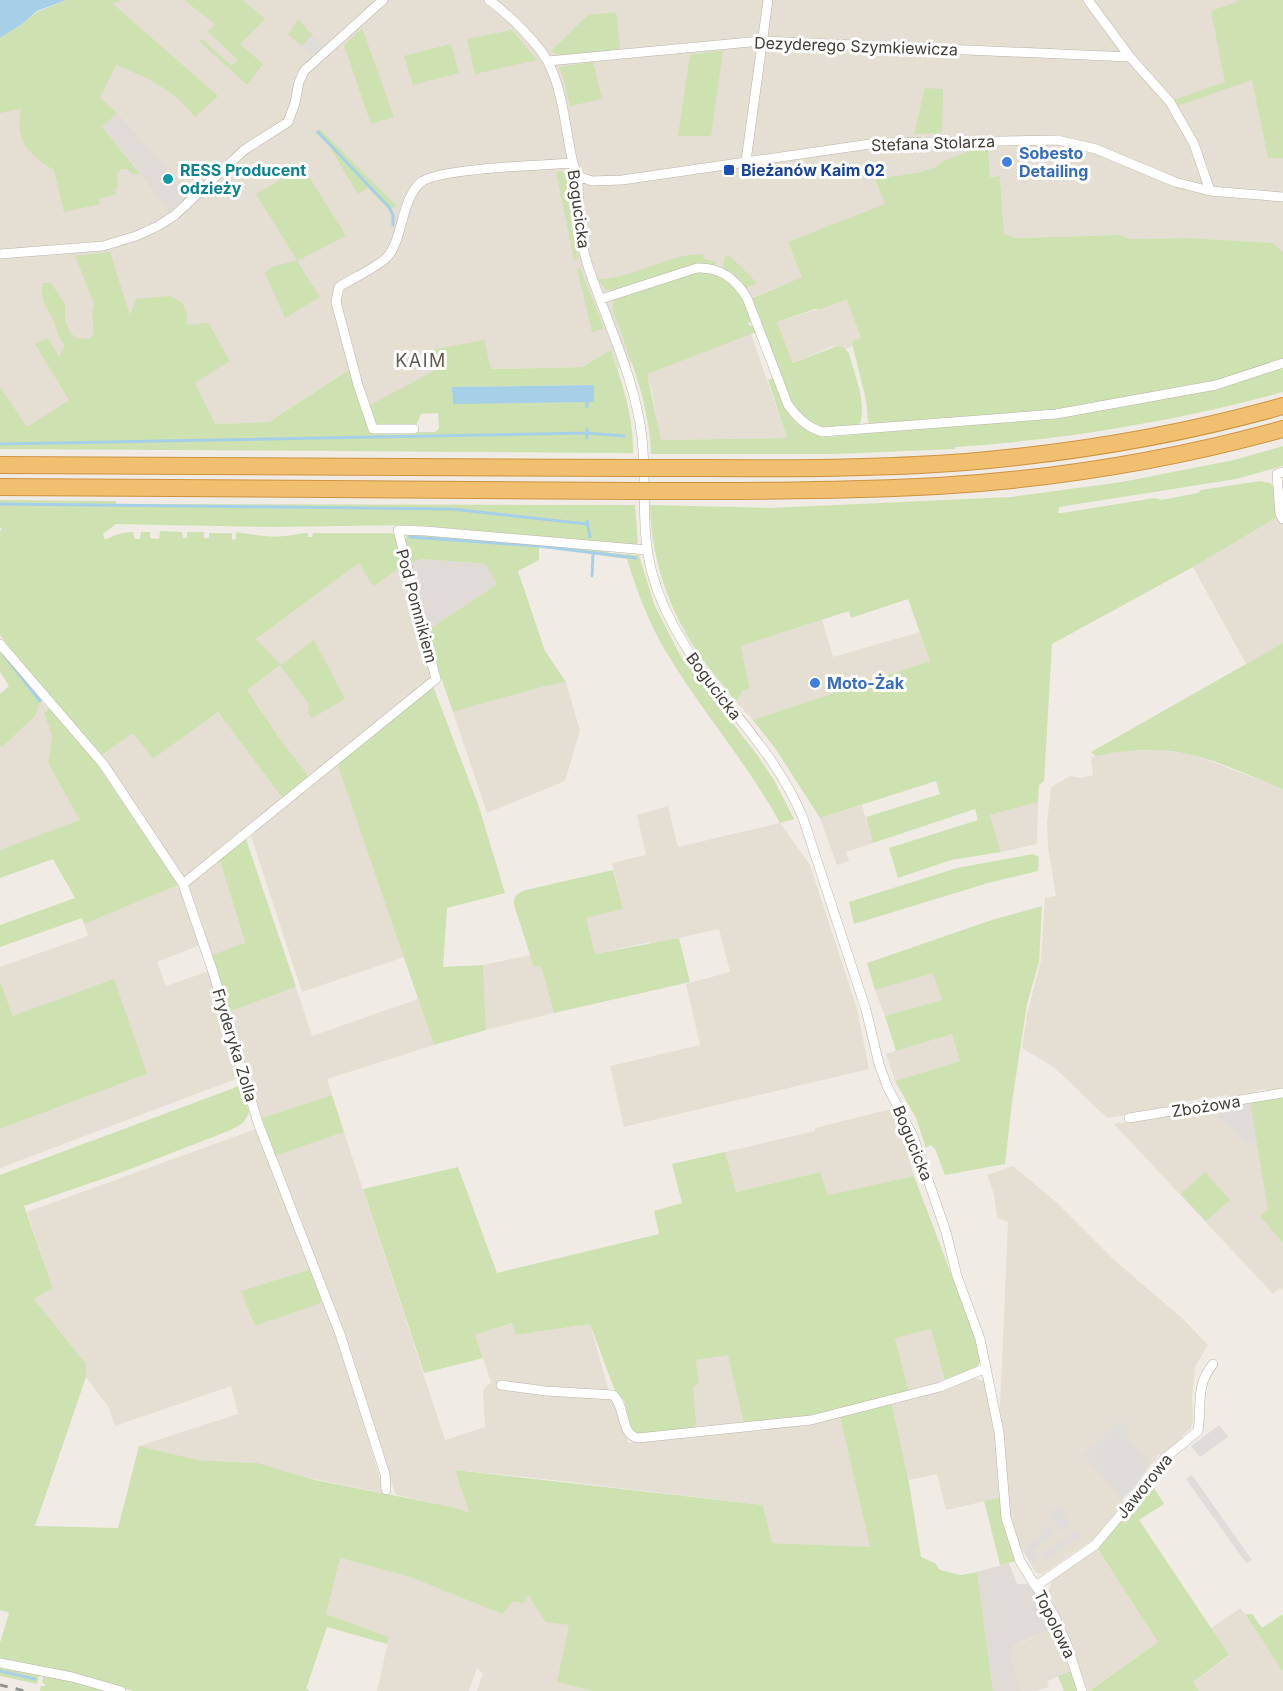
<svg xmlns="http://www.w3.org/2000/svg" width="1283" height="1691" font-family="Inter,sans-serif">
	<rect width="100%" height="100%" fill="#f0ece5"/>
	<path fill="#e4ded3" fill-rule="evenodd" d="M113,0H1237L1268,158H1283V252L1273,243L1191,238L1130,239L1120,235L1016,238L1004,234L1000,176L959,179L788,243L803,277L745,300L753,321L748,323L750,327L754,325L756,332L751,334L787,438L660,440L652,391L641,359L618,369L611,350L582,367L437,370L374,426L356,364L269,422L215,424L195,383L79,393L27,428L0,427V77L87,40Z
		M848,300L861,339L852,343L853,346L846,349L837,346H833L793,363L777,322Z
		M1279,516L1283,523V643L1246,664L1193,567Z
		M359,563L404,565L428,658L430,678L310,778L280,739L247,690L280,665L256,639ZM281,665L345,699L309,705Z
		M822,620L833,657L920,632L930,661L753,720L736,702L742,691L750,688L741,646Z
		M566,682L580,731L565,781L487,813L453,712L541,687Z
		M40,701L49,709L44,713L52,736L48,763L81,821L0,850V744L2,746L36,715Z
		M218,712L283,799L184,878L101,754L133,732L153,759Z
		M1156,750L1186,753L1205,759L1283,789V1089L1269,1092L1264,1089L1258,1090L1254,1095L1229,1098L1228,1095L1183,1102V1106L1107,1118L1055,1068L1022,1048L1027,1015L1041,960L1045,898L1056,896L1048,846L1047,823L1051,787L1070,776L1081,778L1093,775L1091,757L1119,751Z
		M337,763L404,957L302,992L251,836Z
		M1038,802L1037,844L1001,852L990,815Z
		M862,805L873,843L846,852L849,861L837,865L820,818Z
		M668,806L678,847L780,823L810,865L857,1009L869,1069L624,1127L610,1066L700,1045L686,984L730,972L719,929L651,944L650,942L595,954L585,918L623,909L612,863L646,855L637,815Z
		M219,858L245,944L212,955L189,885Z
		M178,885L200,945L157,962L166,986L209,971L241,1077L0,1168V1129L147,1074L13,1016L0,981V967L88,936L84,924Z
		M531,955L534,967L541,965L554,1013L486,1030L483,965Z
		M933,972L942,1000L885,1016L875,990Z
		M296,987L312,1036L418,999L434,1045L327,1079L332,1095L262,1118L228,1012Z
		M952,1034L960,1061L895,1081L886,1054Z
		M1283,1097V1291L1280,1288L1273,1294L1114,1124Z
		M891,1109L904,1141L914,1176L828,1195L819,1172L735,1192L725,1152L815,1131V1128Z
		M256,1129L311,1269L242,1291L255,1326L319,1304L322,1299L341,1346L384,1493L309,1478L258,1463L198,1460L139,1446L238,1414L231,1386L115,1426L109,1408L86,1377V1364L34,1299L53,1288L27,1212Z
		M344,1132L445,1440L485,1427L483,1390L491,1382L475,1335L513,1323L516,1335L590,1324L611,1399L618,1406L628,1443L840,1417L870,1547L772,1543L763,1505L536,1478L456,1470L470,1512L453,1507L396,1495L360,1391L275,1156Z
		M1013,1166L1056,1202L1113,1259L1183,1319L1208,1345L1195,1367L1192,1396L1193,1422L1191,1428L1182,1436L1183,1438L1161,1456L1159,1454L1156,1457L1157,1459L1151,1464L1133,1490L1122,1499L1124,1502L1092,1540L1043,1574L1036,1573L1034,1570L1015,1537L1009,1518L1000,1408L1008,1222L997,1218L994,1194L987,1175Z
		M931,1329L945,1381L909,1391L895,1337Z
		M728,1354L744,1424L694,1428L693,1385L699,1384L696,1360Z
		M974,1378L984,1381L996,1436L999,1498L946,1510L937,1474L909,1480L892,1405Z
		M1098,1549L1158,1642L1088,1691L1066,1630L1048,1593L1052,1580Z
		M340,1558L410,1577L502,1614L514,1601L527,1595L569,1625L558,1682L593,1691H477L483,1674L477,1668L469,1691H377L389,1637L326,1614Z
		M1241,1608L1283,1672V1691H1199L1193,1682L1229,1656L1211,1628Z
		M1057,1628L1072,1671L1047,1681L1049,1687L1035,1691H1021L1010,1655L1015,1645Z"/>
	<path fill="#e0dbd6" d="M117,113L189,194L169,212L134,164L102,126Z
		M422,559L487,564L497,584L429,629L409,564Z
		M1009,1563L1017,1584H1028L1057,1628L1023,1641L1015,1645L1010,1655L1021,1691H993L977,1572Z"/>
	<path fill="#cee1b1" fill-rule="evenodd" d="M66,0H122L113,4L218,96L195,117C175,90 146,77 116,65L100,98L117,113L102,127L140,174H131L127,169H121L117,175L118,188L114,190L117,194L98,199L100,204L64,212L54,170C29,155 14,140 21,109L0,113V38L22,24L37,12Z
		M184,0H243L265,19L240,44L263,64L247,85L199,41L202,39L232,66L238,60L208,32L215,24Z
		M1237,0H1283V158H1268L1252,80L1177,106L1173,100L1225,82L1211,11L1237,2Z
		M616,12L620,50L560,56L551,51L588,15Z
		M298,19L312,35L302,46L288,35Z
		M362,28L394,117L371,124L344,45Z
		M512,30L537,60L475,74L467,39Z
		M451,44L459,73L413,85L404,56Z
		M723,51L711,136H678L690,54Z
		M593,62L602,99L570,106L564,80L559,67Z
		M925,88L943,89L942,133L914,134Z
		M320,129L397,206L388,209L368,188L358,194L329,146L315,132Z
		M974,149H988L990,177L1000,176L1004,234L1016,238L1120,235L1130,239L1191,238L1273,243L1283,252V360L1208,385L1193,384L1157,391L1150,394L1056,411L870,425L868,421L866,400L852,343L853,341L861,338L847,300L820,309H815L777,322L793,363L837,346L844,348L849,353C854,374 868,404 859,426L826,428L816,425L808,421L792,405L759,322L761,321L760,317H757L750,299L802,277L788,242L885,204L875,179L917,173L934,168L942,162Z
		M303,167L346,236L297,261L320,297L285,318L265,273L272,267L297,260L256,194Z
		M556,171L562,172L566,175L578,259L574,260Z
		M110,252L130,316L136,299L169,296L182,302L187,315V325L208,323L230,361L195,383L215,424L269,422L351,368L370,432H435L439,428L438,413L421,414L416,425L374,426L368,406L436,370L431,350L484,340L491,369L582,367L611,350C622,383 634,417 633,453L0,449V387L27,427L69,400L35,344L48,338L59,357L65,345C57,336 58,335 55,325C50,310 38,299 43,283H51L65,304V320L71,334L78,338L89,339L94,334L92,312L94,303L75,256ZM594,385V402L453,403V387Z
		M703,254L704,259L716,262L715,265H694L612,290L605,289L598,279C634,279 666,254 703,254Z
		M726,255L731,257L757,283L746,288L734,274L723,268Z
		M577,268H580L604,329L592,332Z
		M696,272C731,272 740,292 753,321L748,323L749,326L754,325L756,332L647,374L661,440L787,438L768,380L773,378C785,408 793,434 831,437L1061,415L1283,366V392C1177,421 1063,440 955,447V449L834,454H651C650,404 629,356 613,310V303L615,299Z
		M1283,446V466L1236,479L1059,507L1058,513H1062L1155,498L1161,500L1198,493L1201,490L1260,481L1270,483L1274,487V504L1279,516L1193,567L1052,644L1044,781L1039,785L1038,802L990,815L1001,852L951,860L898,878L889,848L978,820L975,809L873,843L866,817L940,794L936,781L820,818L775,748L753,720L930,661L908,599L851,618L849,611L741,646L750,689L742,691L736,702C723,685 708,668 696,650C668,607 651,557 650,505L770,508L1011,497L1122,482L1234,460Z
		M0,500L116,501V504L635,505L638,543L635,545L411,525L273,527L116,524L103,534L105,540C114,535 122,532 133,532L135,539H140L141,532H150V538L159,539L160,531L182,532L183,538H187V532H204V538H209V533H232V540L236,539V532C252,534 268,538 284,536C292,536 299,533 308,533V537H312L313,533H391L395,535L404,565L373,586L359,563L256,639L281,665L314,640L345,699L312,718L308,713L309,705L280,665L247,690L280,739L310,778L283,799L218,712L153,759L133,733L94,760L178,885L84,924L82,918L0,947V925L75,898L53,859L0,878V850L80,820L48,763L52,736L44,713L50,708L45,694L0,635V531L2,528H0Z
		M410,533L595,548L610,553L639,555L654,604L680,655L758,756L774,780L794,819L780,823C748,764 703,713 668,655C650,626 637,592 627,559L539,547V560L518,571L545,651L566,682L541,687L453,712L437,666L429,629L497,584L486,564L422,559L409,564L404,539Z
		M1283,643V789C1252,777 1220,761 1188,754C1158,747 1125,750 1096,756L1091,752Z
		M0,652L40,701L36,715L2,747L0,744V694L9,686L0,672Z
		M433,686L478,804L505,893L447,908L443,967L483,965L486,1030L434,1045L337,763Z
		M246,839L296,987L228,1012L212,955L245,943L219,858Z
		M1033,854L1039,857L1038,871L988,883L854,924L849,902L957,868Z
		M613,870L623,909L586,918L595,954L679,938L690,982L554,1013L541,966L534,967L514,905C513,896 518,893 526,890Z
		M1042,906L1039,962L1027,1004L1012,1102L1005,1164L945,1175L935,1149L931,1145L926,1148L916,1118L895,1081L960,1061L952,1034L896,1051L885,1016L942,1000L933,973L875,990L867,963L992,920Z
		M114,979L147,1074L0,1129V981L13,1016Z
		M242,1085L249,1113L243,1123L231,1130L125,1171L24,1206L53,1288L34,1299L86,1364V1377L35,1526L118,1528L139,1446L198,1460L258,1463L315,1480L453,1507L469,1512L455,1470L763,1505L772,1543L870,1547L840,1417L894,1402L892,1405L908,1477L921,1557L935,1563L940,1570L961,1575L977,1572L993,1691H593L557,1682L569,1625L546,1622L528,1595L523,1604L514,1601L502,1614L410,1577L340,1558L326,1614L389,1637L387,1644L327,1627L306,1689L310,1691H134L80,1676L0,1660V1643L9,1613L0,1610V1175Z
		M332,1095L344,1132L275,1156L262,1118Z
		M1283,1097V1243L1260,1216L1268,1209L1250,1102Z
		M725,1152L736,1192L820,1172L828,1195L914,1176L975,1337L981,1357L977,1369L945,1381L931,1329L895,1338L909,1391L811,1418L744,1424L728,1355L696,1360L699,1384L693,1386L696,1423L694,1428L637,1434L631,1429L624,1400L615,1391L590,1324L516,1335L512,1323L475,1335L483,1358L424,1373L363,1189L458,1167L497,1273L659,1234L654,1211L682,1203L672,1164Z
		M1205,1172L1230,1200L1206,1221L1181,1194Z
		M311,1269L322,1299L319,1304L255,1326L241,1291Z
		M1151,1483L1164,1504L1139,1520L1229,1655L1193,1682L1199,1691H1089L1158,1642L1098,1549Z
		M999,1498L1016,1561L1000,1565L984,1501Z
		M1245,1614H1252L1262,1628L1283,1614V1672Z
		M0,1665L40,1673L37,1684L0,1676Z
		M1072,1671L1079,1691H1064L1058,1676Z
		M44,1674L111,1691H40L41,1686H45V1684L42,1683Z"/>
	<path fill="#dfdcd9" d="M312,35L325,46L314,56L302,46Z
		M1250,1102L1256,1141L1252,1142L1248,1146L1218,1116L1228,1106Z
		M1120,1421L1130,1431L1125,1436L1150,1463L1132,1489L1122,1499L1083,1455Z
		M1219,1425L1228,1437L1200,1457L1191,1446Z
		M1192,1475L1252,1560L1246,1563L1186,1479Z
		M1059,1505L1071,1523L1060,1531L1048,1514Z
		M1047,1525L1054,1535L1032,1550L1038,1560L1032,1563L1025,1552L1030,1548L1027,1544L1041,1536V1529Z
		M1076,1530L1080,1536L1047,1559L1043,1553Z"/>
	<path fill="#a6d0e8" d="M0,0H66L37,11L22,24L0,38Z
		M594,385V402L453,404L452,387Z"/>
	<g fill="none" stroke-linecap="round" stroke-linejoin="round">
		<path stroke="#a6d0e8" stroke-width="3" d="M318,132L389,207L393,215V225
			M587,402V407
			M587,429V438
			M0,444L587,433L624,436
			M0,504L452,509L587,524
			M587,521L590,537
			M410,537L539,546L636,558
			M592,576L593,554
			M4,655L40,701
			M0,1671L35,1679"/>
		<g stroke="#bbb3a8" stroke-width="10">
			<path id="minor" d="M489,0C507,13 538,43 548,62C564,93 565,130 573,163C574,167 577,172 577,176C580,192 577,210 579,226C580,239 584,253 588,266C607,323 635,377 642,438C647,484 640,528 652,573C678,670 766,728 803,818L866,1010L879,1064L887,1086L913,1136L946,1232L957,1276L980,1339L999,1432L1006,1518L1020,1561L1055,1617L1066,1642L1082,1691
				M1088,0L1130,57L1170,102L1194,144L1210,191
				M548,61L761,41L1130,57
				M746,161L768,0
				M578,176L592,181L622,180L877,143L1057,140L1096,149L1175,182L1210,191L1283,197
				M0,254L103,246L136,236L158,226L175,215L244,150L288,122L295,103L299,82L304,71L383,0
				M601,299L697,268C720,267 735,278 747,298L788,405C798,418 807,427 822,432L1056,414L1216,385L1283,363
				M414,429H373L358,385L336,302L339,287C353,278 374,269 386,258C403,242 400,202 420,183C435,168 546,165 573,163
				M1283,472L1277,474L1280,514L1283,519
				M0,644L104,765L183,884L213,972L258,1123L340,1334L385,1474L386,1490
				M183,884L436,679L398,530L425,531L647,550
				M1129,1118L1283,1093
				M501,1385L546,1391L613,1395C626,1406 620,1435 638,1438L811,1420L940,1387L986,1368
				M1036,1586L1095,1545L1149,1481L1164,1459L1198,1431C1202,1405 1195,1386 1213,1364
				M0,1663L72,1677L121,1691"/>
		</g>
		<g stroke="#ce9341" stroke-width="18">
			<path id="motorway" d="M0,465L633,468
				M652,468C757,468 861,470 966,462C1073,453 1180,435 1283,406
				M0,487L633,491
				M652,491C748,491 843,491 938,486C1055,479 1171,460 1283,429"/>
		</g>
		<use href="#minor" stroke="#fff" stroke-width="9"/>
		<use href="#motorway" stroke="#f0bf70" stroke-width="16"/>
		<path stroke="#939393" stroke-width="3" stroke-dasharray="8 8" stroke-linecap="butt" d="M0,1685L25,1691"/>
		<g stroke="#ce9341" stroke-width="18" stroke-linecap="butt">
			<path id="motorway-bridge" d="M633,468H652
				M633,491H652"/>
		</g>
		<use href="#motorway-bridge" stroke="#f0bf70" stroke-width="16"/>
	</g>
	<g fill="#3f7fe0" stroke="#fff" stroke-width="2">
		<circle cx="1007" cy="162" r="6"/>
		<circle cx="815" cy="683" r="6"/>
	</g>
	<rect fill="#1a4fb4" stroke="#fff" stroke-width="2" x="723" y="164" width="12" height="12" rx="3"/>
	<circle fill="#0f9aa8" stroke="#fff" stroke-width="2" cx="168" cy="179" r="6"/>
	<g text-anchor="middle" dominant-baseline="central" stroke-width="6" stroke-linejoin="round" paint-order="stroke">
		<g font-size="16" fill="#423c35" stroke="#fff">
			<text transform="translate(856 46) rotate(2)">Dezyderego Szymkiewicza</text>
			<text transform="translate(933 143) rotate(-2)">Stefana Stolarza</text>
			<text transform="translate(579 209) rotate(82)">Bogucicka</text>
			<text transform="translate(417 606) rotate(75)">Pod Pomnikiem</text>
			<text transform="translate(714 686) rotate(53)">Bogucicka</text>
			<text transform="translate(235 1045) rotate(73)">Fryderyka Zolla</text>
			<text transform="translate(1206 1106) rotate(-9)">Zbożowa</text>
			<text transform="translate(913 1143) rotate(68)">Bogucicka</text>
			<text transform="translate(1144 1486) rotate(-51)">Jaworowa</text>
			<text transform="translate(1055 1624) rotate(64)">Topolowa</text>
		</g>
		<g font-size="16" font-weight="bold" fill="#366cbe" stroke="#fff" text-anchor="start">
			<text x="1019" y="153">Sobesto<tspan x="1019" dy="18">Detailing</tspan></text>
			<text x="827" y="683">Moto-Żak</text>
		</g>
		<g font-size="16" font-weight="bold" fill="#0d838f" stroke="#fff" text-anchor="start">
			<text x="180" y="170">RESS Producent<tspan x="180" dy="18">odzieży</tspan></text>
		</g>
		<g font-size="16" font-weight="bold" fill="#164399" stroke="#fff" text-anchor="start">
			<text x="741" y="170">Bieżanów Kaim 02</text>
		</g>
		<g font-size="18" letter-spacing="1.5" fill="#645a4d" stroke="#fff">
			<text x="421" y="360">KAIM</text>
		</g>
	</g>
</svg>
